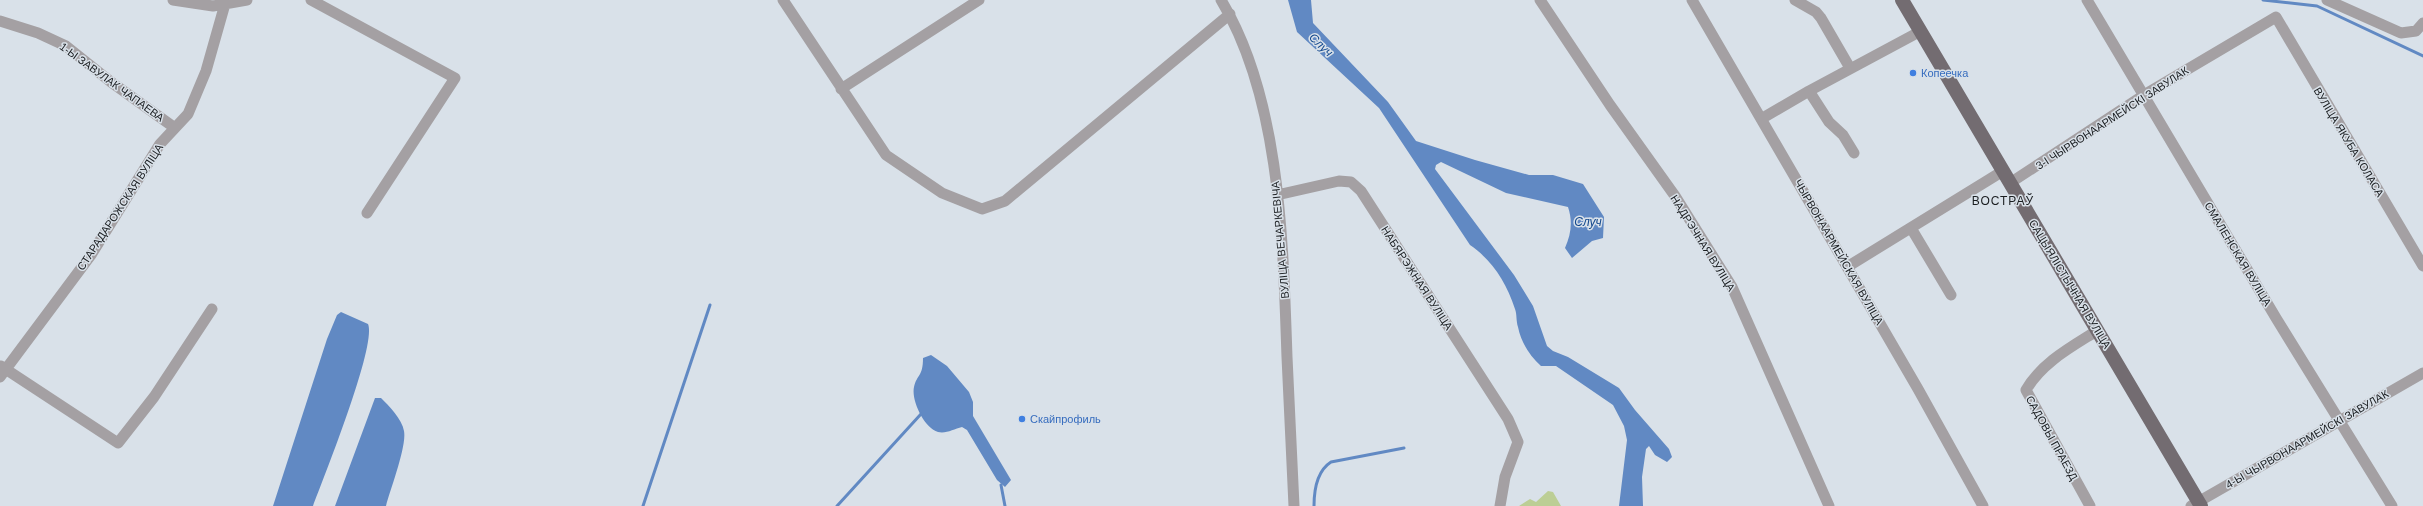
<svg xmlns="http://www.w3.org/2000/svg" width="2423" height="506" font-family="Helvetica,sans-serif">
	<rect width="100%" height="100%" fill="#d9e1e9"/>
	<path fill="#bcce95" d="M1548,491L1553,492L1561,506H1519L1530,499L1536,502Z"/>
	<path fill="#6189c3" d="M1288,0H1311L1313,23L1388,102L1416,141L1475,160L1529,175H1553L1583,184L1604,217L1603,238L1592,241L1572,258L1565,248C1571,234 1573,222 1568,207L1506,193L1441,162L1436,165L1435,169L1514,275L1533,306L1547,346L1553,351L1568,357L1619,388L1635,410L1669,449L1672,457L1667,462L1655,455L1649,446L1646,449L1642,477L1643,506H1619L1627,440L1624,426L1613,405L1556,366H1541C1529,355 1521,342 1518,327C1516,321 1517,314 1515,309C1506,282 1493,261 1470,245L1379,108L1297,32Z
		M341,312L368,324C377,345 324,477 313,506H273L327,339L337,315Z
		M931,355L947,366L969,392L973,402V416L1011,480L1005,487L997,480L967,430L962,427C954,429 946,434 938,432C924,428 911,400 914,387C917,374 923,377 923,358Z
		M375,398H381C389,406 402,419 404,431C407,446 390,490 386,506H335Z"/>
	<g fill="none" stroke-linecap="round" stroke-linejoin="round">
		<path stroke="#6189c3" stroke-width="3" d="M2263,0L2317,6L2423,56
			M1001,485L1005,506
			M643,506L710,305
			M837,506L921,414
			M1314,506C1314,490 1317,471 1331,462L1404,448"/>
		<path stroke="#a4a0a3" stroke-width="11" d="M173,0L213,6L247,0
			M311,0L455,78L367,213
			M783,0L886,155L942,193L982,209L1005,201L1230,14
			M1221,0C1281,99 1283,244 1287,357C1289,407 1292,456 1294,506
			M1540,0L1610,105L1675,196L1732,287L1829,506
			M1692,0L1918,389L1983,506
			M1795,0L1816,12L1821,18L1850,68
			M2087,0L2276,318L2392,506
			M2327,0L2401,33L2416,31
			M0,21L38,33L66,46L111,82L175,128
			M2416,31L2423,23
			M841,89L979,0
			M1809,91L1829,122L1843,135L1854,153
			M1761,119L1809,91L1919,32
			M2010,183L2144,95L2276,17L2423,266
			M1277,195L1339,181L1351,182L1361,191L1508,419L1518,442L1505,477L1500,506
			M1911,228L1951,295
			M1847,267L2003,171
			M1,366L118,443L154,397L212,309
			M0,377L91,255L160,144L188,114L206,71L225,4
			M2090,506L2026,390C2042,362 2073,346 2098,330
			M2191,506L2423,373"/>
		<path stroke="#736c71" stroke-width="14" d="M1902,0L2201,506"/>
	</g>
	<g fill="#3f7fe0" stroke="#d9e1e9" stroke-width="1.5">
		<circle cx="1913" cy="73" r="4"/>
		<circle cx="1022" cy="419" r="4"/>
	</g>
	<g text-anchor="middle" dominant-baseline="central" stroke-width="3" stroke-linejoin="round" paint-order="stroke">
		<g font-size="11" fill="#366cbe" stroke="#d9e1e9" text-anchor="start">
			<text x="1921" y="73">Копеечка</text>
			<text x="1030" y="419">Скайпрофиль</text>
		</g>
		<g font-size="11" fill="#1a1d20" stroke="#d9e1e9">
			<text transform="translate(112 82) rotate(36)">1-Ы ЗАВУЛАК ЧАПАЕВА</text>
			<text transform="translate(2112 118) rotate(-33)">3-І ЧЫРВОНААРМЕЙСКІ ЗАВУЛАК</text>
			<text transform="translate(2349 142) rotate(59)">ВУЛІЦА ЯКУБА КОЛАСА</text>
			<text transform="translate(120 207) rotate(-57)">СТАРАДАРОЖСКАЯ ВУЛІЦА</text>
			<text transform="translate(1280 240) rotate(-95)">ВУЛІЦА ВЕЧАРКЕВІЧА</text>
			<text transform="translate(1703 243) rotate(58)">НАДРЭЧНАЯ ВУЛІЦА</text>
			<text transform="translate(1839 252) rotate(60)">ЧЫРВОНААРМЕЙСКАЯ ВУЛІЦА</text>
			<text transform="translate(2238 254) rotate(59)">СМАЛЕНСКАЯ ВУЛІЦА</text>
			<text transform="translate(1417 278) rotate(57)">НАБЯРЭЖНАЯ ВУЛІЦА</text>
			<text transform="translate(2070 284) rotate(59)">САЦЫЯЛІСТЫЧНАЯ ВУЛІЦА</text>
			<text transform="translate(2052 438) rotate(61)">САДОВЫ ПРАЕЗД</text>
			<text transform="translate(2307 439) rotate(-30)">4-Ы ЧЫРВОНААРМЕЙСКІ ЗАВУЛАК</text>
		</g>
		<g font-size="12" font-style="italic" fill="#10468c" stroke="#d9e1e9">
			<text transform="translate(1321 45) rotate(44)">Случ</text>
			<text x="1588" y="222">Случ</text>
		</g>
		<g font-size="12" letter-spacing="1" fill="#1a1d20" stroke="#d9e1e9">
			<text x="2003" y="201">ВОСТРАЎ</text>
		</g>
	</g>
</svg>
